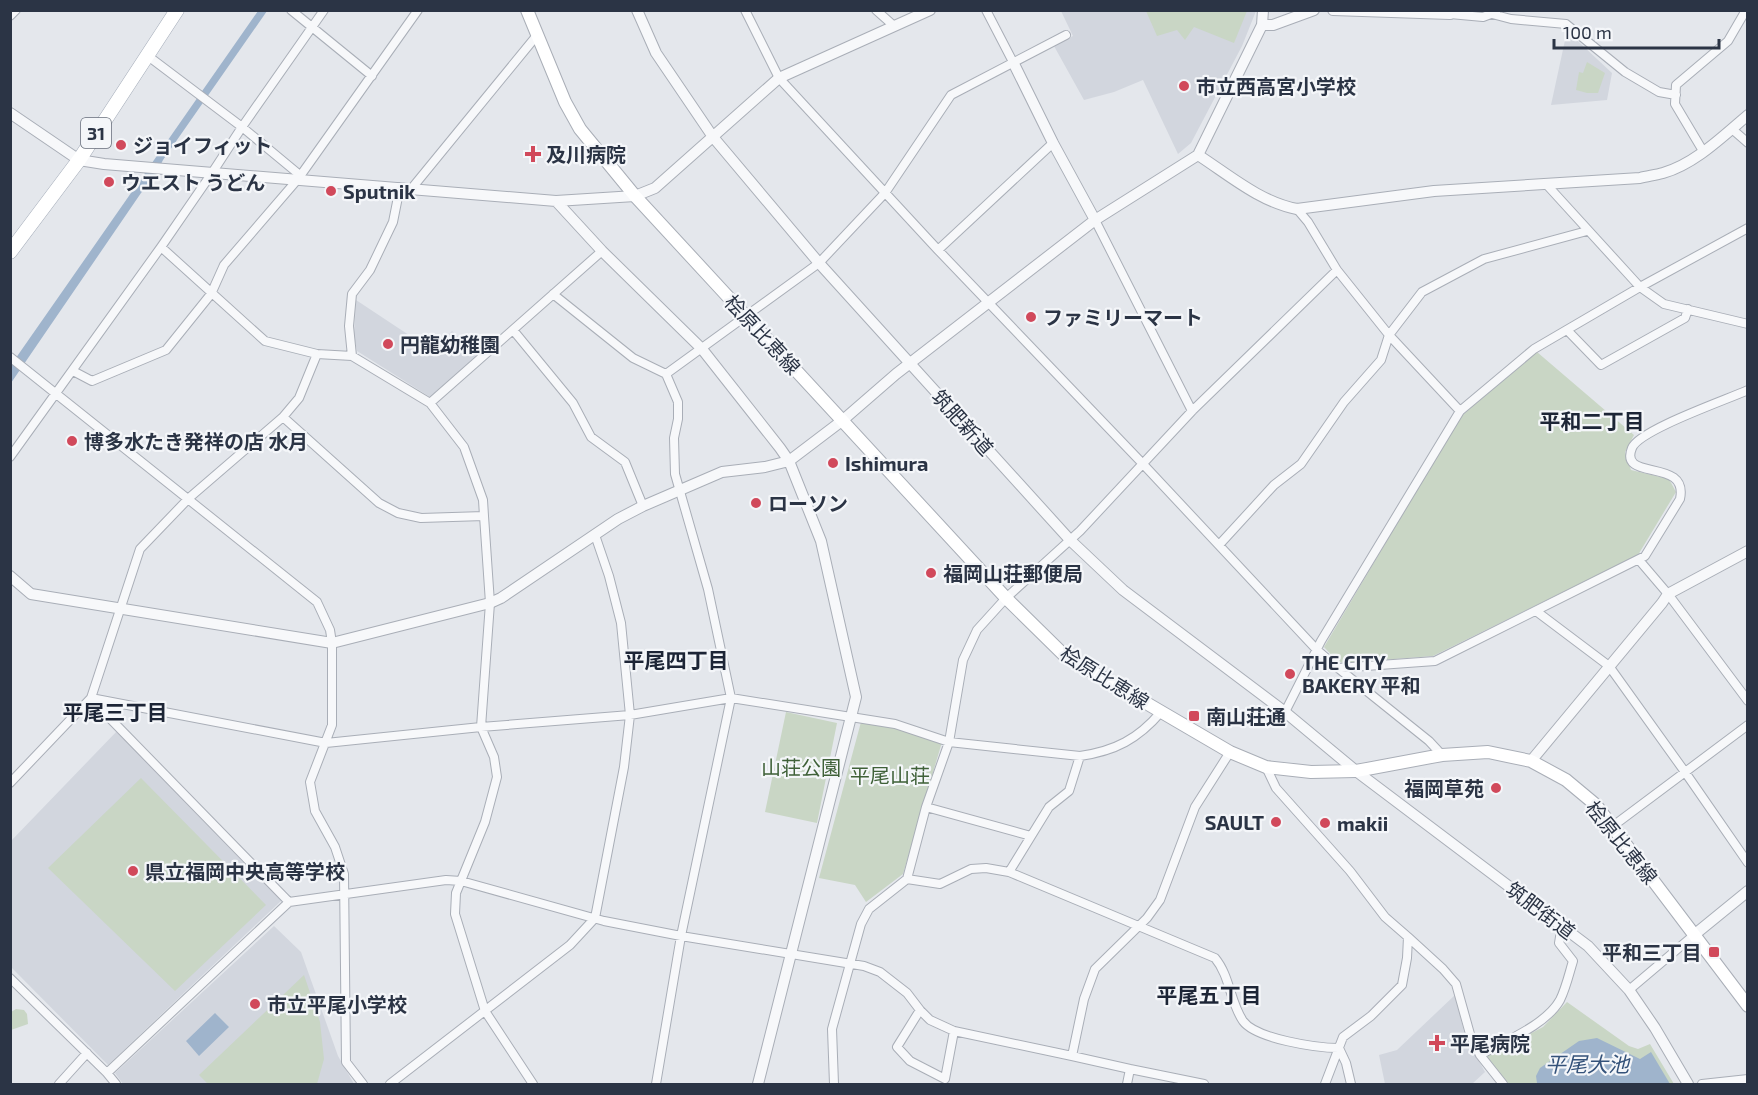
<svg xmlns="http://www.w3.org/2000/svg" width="1758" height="1095" font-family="'Exo 2','Noto Sans JP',sans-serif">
	<rect width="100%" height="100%" fill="#e4e7ec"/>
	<path fill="#d2d6de" d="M1061,11H1256L1242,46L1191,143L1178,154L1143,80L1114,92L1084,100L1054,46L1073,36Z
		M1567,31L1612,73L1607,100L1551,105Z
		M356,300L433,351L452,331L479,355L430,397L357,351L354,336Z
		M118,730L283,899L108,1065L11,967L10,842Z
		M274,926L301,952L338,1056L354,1084H123L115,1073Z
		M1455,995L1465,1036L1485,1072L1472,1084H1385L1379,1055L1397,1050Z"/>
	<path fill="#c9d6c5" d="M1146,11H1247L1234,43L1194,27L1185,40L1177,30L1157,36Z
		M1587,62L1605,73L1598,93H1587L1576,90L1579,72L1583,73Z
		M1537,352L1634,435L1625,452L1631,470L1669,479L1676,492L1638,555L1433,656L1343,663L1337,661L1324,647L1460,417Z
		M786,712L837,723L817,823L765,812Z
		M861,722L890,724L942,742L903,874L866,902L855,885L819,878Z
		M141,778L266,905L175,991L48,868Z
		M304,975L320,1022L324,1059L317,1084H208L199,1075Z
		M1567,1002L1629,1046L1638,1049L1650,1044L1674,1084H1509L1486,1057L1543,1027Z
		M16,1009L24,1010L27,1014L28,1024L11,1030V1012Z"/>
	<path fill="#9fb4cc" d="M258,11H267L163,160L154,178L141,193L11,383V365Z
		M215,1013L229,1027L199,1056L186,1041Z
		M1597,1038L1640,1059L1651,1052L1670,1084L1537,1083L1536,1076L1540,1068L1579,1041Z"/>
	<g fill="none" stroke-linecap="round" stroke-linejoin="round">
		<g stroke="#a9aeb7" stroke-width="10">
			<path id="minor" d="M291,10L372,76
				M745,10L779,78L938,250L1142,463L1317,650L1338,668L1435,661L1645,556L1680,499C1689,457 1618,482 1632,448C1639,430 1726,400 1748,390
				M876,10L894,26
				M986,10L1013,62
				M1450,14L1483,17L1496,12
				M1492,14L1511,19L1566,24L1625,72L1659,92L1676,95
				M10,16L16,10
				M148,56L242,127L301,176
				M1732,129L1748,143
				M1703,151L1675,104L1676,85L1728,41L1746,10
				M1547,185L1640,287L1664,304L1748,324
				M412,188L538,34
				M1095,220L1192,411
				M161,247L265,341L317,354L352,356L430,403L464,447L483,500L484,516
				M938,250L1053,143
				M553,294L633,358L666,374L678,402V419L674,438L675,474L708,589L731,698L681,936L656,1084
				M513,330L573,403L591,437L625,462L643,506
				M1567,330L1601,365L1685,318L1688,309
				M352,356L349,326L352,294L370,270L393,222L400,187
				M10,357L317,602L330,630L332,643V725L310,782L315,811L335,847L344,874L346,1062L363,1084
				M73,371L92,381L166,350L211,294L224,265L298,179L418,10
				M666,374L819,263L885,193L951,95L1066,35
				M430,403L602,251
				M1460,411L1389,335L1422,292L1484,259L1587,231
				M283,417L379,503L398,513L421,518L484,516L490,603L481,727L494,757L497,777L485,822L456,893L455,914L485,1011L533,1084
				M10,457L161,247L212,173L242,127L324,10
				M1219,545L1274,485L1301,464L1344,402L1381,360L1389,335L1337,270L1308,222L1297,209
				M1639,560L1668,594L1748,701
				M1536,611L1609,666L1685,772L1748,863
				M1338,668L1429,741L1442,755
				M91,698L326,743L481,727L630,715L731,698L895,724L949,742L1080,756C1115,751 1138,739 1161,712
				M91,699L289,902
				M1285,712L1321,641L1460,411L1534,349L1640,287L1748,228
				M1266,767L1276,788L1350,871L1385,917L1408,937
				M10,783L91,698L140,549L189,498L283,417L299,398L317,354
				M926,807L1031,836
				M1613,826L1748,725
				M1009,872L1215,958C1230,976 1230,1002 1243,1021C1256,1039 1317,1048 1339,1048L1346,1063L1351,1084
				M907,879L940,884L971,869L986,868L1009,872L1049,807L1069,791L1080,756
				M10,978L107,1073L116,1084
				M1629,990L1694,935
				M920,1010L897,1047L910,1061L945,1079L954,1031
				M1480,1055C1505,1041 1546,1025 1560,1000C1566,988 1569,974 1573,961L1559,943L1562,925
				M1130,1069L1072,1056L1084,999L1095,969L1147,918L1160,900L1195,807L1230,752
				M107,1073L289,902L446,880L461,881L604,921L681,936L864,966L880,972L907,993L920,1010L930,1020L954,1031L1072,1056
				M59,1084L87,1053
				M390,1084L570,945L595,918L624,767L630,715L621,623L609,576L595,535
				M834,1084L832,1029L861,924L869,909L907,879L926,807L949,742L963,660L977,630L1006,598L1080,531L1192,411L1337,270
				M1127,1084L1130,1069L1204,1084
				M1325,1084L1343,1037L1371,1016L1402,985L1407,958L1408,937L1443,969L1456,984L1470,1034L1480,1055L1503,1084
				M1702,1084L1748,1079"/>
		</g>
		<g stroke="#a9aeb7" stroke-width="12">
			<path id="tertiary" d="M637,10L656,53L713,137L819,263L1070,540L1123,590L1285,712L1356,771L1588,946L1629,990L1655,1028L1688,1084
				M1333,10L1450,14V10
				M1262,25H1273L1314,10
				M1013,62L1053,143L1095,220
				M10,113L79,160L104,164L556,201L635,196L655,188L779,78L930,10
				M1198,155C1229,175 1260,202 1297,209L1434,191L1640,178C1648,176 1656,175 1663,173C1695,164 1723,136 1748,115
				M556,201L602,251L702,349L780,448L789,461L821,541L856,697L758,1084
				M10,576L31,594L332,643L490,603L501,598L618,519L643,506L722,472L765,467L789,461L843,420L896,374L1095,220L1198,155L1262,25L1263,10
				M1531,761L1662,603L1668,594L1748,551
				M1694,935L1748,891"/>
		</g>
		<g stroke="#a9aeb7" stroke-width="14">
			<path id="secondary" d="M527,10L565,102L580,129L635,196L1006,598L1064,655L1230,752L1266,767L1311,772L1356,771L1442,755L1488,752L1531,761L1566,780L1596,805L1748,1006"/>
		</g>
		<g stroke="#a3abb8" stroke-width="15">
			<path id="primary" d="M10,252L79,160L177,10"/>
		</g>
		<use href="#minor" stroke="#f7f8fa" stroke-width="8"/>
		<use href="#tertiary" stroke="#f7f8fa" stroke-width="10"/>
		<use href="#secondary" stroke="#fff" stroke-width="12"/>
		<use href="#primary" stroke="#fff" stroke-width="14"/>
	</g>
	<g fill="#d1495b" stroke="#f4f6f9" stroke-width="2">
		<circle cx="1184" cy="86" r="6"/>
		<circle cx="121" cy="145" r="6"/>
		<path d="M530 145h6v6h6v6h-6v6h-6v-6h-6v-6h6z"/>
		<circle cx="109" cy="182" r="6"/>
		<circle cx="331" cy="191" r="6"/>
		<circle cx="1031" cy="317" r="6"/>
		<circle cx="388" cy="344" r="6"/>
		<circle cx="72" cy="441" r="6"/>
		<circle cx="833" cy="463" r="6"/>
		<circle cx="756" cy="503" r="6"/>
		<circle cx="931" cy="573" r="6"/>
		<circle cx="1290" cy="674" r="6"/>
		<rect x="1188" y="710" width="12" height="12" rx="3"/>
		<circle cx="1496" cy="788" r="6"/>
		<circle cx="1276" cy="822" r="6"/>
		<circle cx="1325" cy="823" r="6"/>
		<circle cx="133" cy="871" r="6"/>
		<rect x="1708" y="946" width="12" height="12" rx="3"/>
		<circle cx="255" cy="1004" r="6"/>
		<path d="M1434 1034h6v6h6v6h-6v6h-6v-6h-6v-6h6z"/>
	</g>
	<g text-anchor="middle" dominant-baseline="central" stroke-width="4.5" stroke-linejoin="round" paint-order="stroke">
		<rect fill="#f4f6f9" stroke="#676e7b" stroke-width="1.5" x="81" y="118" width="30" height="30" rx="4.5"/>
		<g font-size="18" font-weight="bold" fill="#2b3445">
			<text x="96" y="133">31</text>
		</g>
		<g font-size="20" font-weight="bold" fill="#2b3445" stroke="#f4f6f9" text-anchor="start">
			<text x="1196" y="86">市立西高宮小学校</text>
			<text x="133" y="145">ジョイフィット</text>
			<text x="546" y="154">及川病院</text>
			<text x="121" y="182">ウエスト うどん</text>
			<text x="343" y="191">Sputnik</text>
			<text x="1043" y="317">ファミリーマート</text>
			<text x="400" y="344">円龍幼稚園</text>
			<text x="84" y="441">博多水たき発祥の店 水月</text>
			<text x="845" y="463">Ishimura</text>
			<text x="768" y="503">ローソン</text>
			<text x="943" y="573">福岡山荘郵便局</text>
			<text x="1302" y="662">THE CITY<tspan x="1302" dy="23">BAKERY 平和</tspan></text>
			<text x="1206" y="716">南山荘通</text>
			<text x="1484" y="788" text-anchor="end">福岡草苑</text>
			<text x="1264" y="822" text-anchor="end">SAULT</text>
			<text x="1337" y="823">makii</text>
			<text x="145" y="871">県立福岡中央高等学校</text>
			<text x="1702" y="952" text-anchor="end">平和三丁目</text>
			<text x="267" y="1004">市立平尾小学校</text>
			<text x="1450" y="1043">平尾病院</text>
		</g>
		<g font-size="20" fill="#2b3445" stroke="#f4f6f9">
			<text transform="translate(763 334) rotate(47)">桧原比恵線</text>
			<text transform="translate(963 422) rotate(48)">筑肥新道</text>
			<text transform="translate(1105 677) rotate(32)">桧原比恵線</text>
			<text transform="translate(1622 842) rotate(51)">桧原比恵線</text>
			<text transform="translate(1541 910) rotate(37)">筑肥街道</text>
		</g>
		<g font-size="20" fill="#3f6138" stroke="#f4f6f9">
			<text x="801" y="767">山荘公園</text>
			<text x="890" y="775">平尾山荘</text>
		</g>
		<g font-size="21" font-weight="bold" fill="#1d2536" stroke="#f4f6f9">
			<text x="1592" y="420">平和二丁目</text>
			<text x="676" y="659">平尾四丁目</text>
			<text x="115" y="711">平尾三丁目</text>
			<text x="1209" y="994">平尾五丁目</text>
		</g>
		<g font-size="21" font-style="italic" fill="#34527a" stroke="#f4f6f9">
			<text x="1587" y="1063">平尾大池</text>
		</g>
	</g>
	<rect width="1758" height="1095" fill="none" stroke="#2b3445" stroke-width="24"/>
	<path d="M1554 39v9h165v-9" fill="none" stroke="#2b3445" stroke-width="3"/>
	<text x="1563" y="39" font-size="18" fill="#2b3445" stroke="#f4f6f9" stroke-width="4.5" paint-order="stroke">100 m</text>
</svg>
